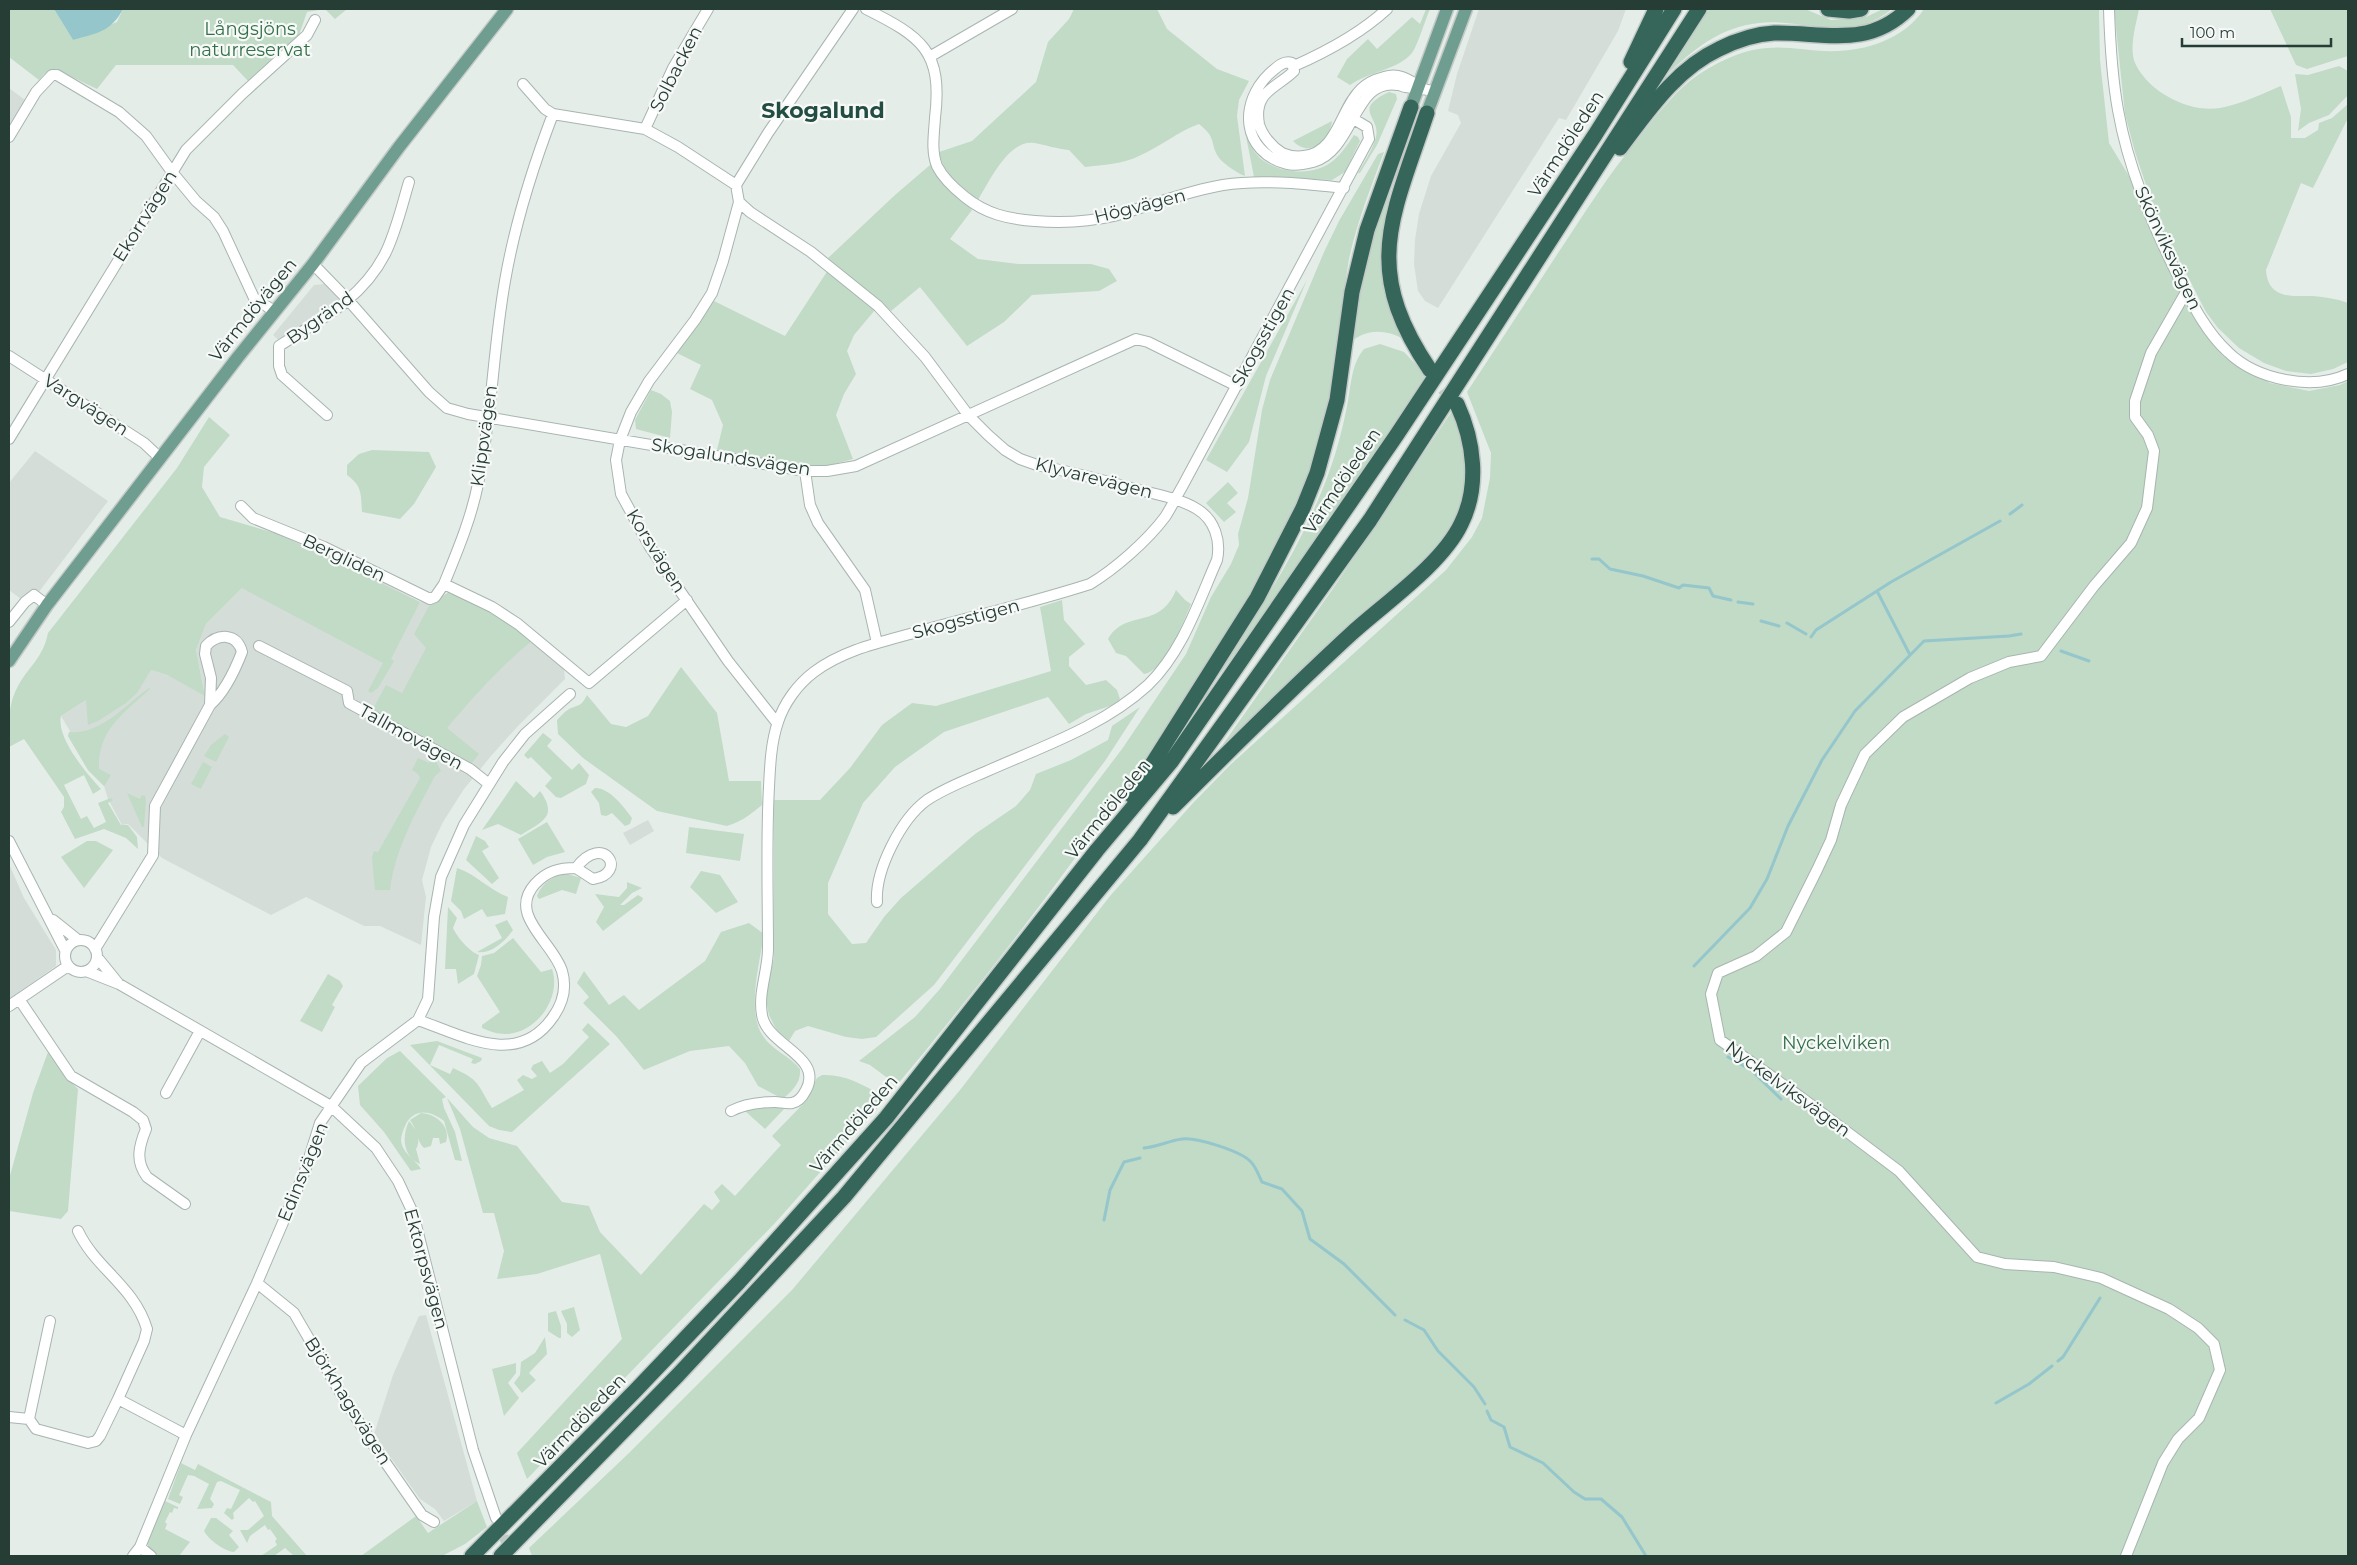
<svg xmlns="http://www.w3.org/2000/svg" width="2357" height="1565" font-family="Montserrat,sans-serif">
	<rect width="100%" height="100%" fill="#e5ede9"/>
	<path fill="#d4ddd8" d="M1479,9H1626L1618,31L1566,120L1559,118L1438,308L1425,301L1418,291L1414,264L1415,240L1419,214L1431,176L1461,123L1458,115L1448,111L1457,74Z
		M9,88L25,100L9,125Z
		M324,284L348,309L285,346L273,335L314,285Z
		M35,451L108,501L29,605L9,590V483Z
		M278,534L345,563L420,602L435,600L449,592L534,639L564,669L565,679L517,727L491,756L464,789L443,822L431,847L422,880L426,897L421,945L380,926H364L306,897L271,915L162,858L128,824L122,825L108,799L104,786L88,770L68,736L70,731L61,716L86,700L151,670L167,675L205,695L196,650L206,624L242,588Z
		M648,820L654,831L630,845L623,833Z
		M9,864L24,898L56,950V966L9,999Z
		M426,1315L477,1501L444,1521L435,1509L420,1499L374,1434L393,1375L419,1316Z"/>
	<path fill="#c1dbc6" d="M9,9H54L73,40L117,22L123,9H347L335,19L325,9L307,12L299,35L248,81L233,65H116L97,89L55,69L44,74L39,80L9,57Z
		M1074,9H1157L1167,29L1217,69L1249,81L1239,100L1237,116L1245,176C1237,173 1225,165 1219,158C1209,143 1218,139 1199,124C1177,132 1160,147 1139,156C1123,164 1103,165 1085,167L1069,150C1057,149 1046,145 1034,143C1009,139 989,182 978,200C962,186 943,174 939,152L972,141L1036,82L1048,42L1069,19Z
		M1426,9H1430C1426,18 1417,47 1412,53C1399,69 1369,72 1350,85L1337,77L1347,59L1368,39L1377,49L1412,17L1420,24Z
		M1709,9H1805L1831,20L1866,17L1883,9H1892C1848,45 1807,18 1759,23C1721,27 1693,49 1667,75Z
		M1924,9H2099L2100,60L2109,143L2132,181L2191,310L2223,356L2270,383L2309,391L2340,385L2348,381V1556H532L529,1548L629,1453L792,1290L960,1090L1110,896L1193,803L1230,765L1446,570L1472,537L1482,518L1490,478L1491,453L1467,392C1497,346 1528,299 1558,253C1584,214 1608,175 1638,139C1654,118 1671,96 1691,80C1713,64 1740,50 1767,48C1786,46 1805,50 1824,51C1860,53 1903,41 1924,9Z
		M2114,9H2139C2136,25 2128,50 2136,65C2150,93 2190,113 2220,108C2241,104 2262,94 2281,86L2291,117V138H2305L2318,130L2319,123L2332,118L2348,104V118L2313,188L2301,183L2266,270C2268,299 2291,296 2313,296C2326,297 2337,299 2348,303V362L2333,369L2311,374L2286,371L2264,363L2239,348L2218,328L2206,312L2156,215L2135,152L2125,114Z
		M2270,9H2348V56L2307,69L2296,65Z
		M2339,66L2348,71V95L2329,115L2309,123L2298,131L2301,109L2295,74L2308,75Z
		M1389,92L1396,94L1397,99L1377,145L1360,173H1358C1364,162 1373,149 1376,137C1381,116 1351,110 1389,92Z
		M1332,121C1330,140 1310,159 1293,141Z
		M1354,135L1358,137L1360,141L1345,172L1332,180L1254,177L1246,136C1250,144 1254,153 1261,159C1281,174 1314,177 1334,160C1342,153 1348,144 1354,135Z
		M1384,152C1371,187 1357,222 1349,259C1346,275 1345,291 1342,307C1335,362 1328,418 1310,471C1286,542 1244,606 1204,669C1112,815 1007,953 897,1085L870,1065L859,1061L915,1017L939,990L1122,749L1186,654L1211,597L1231,564L1239,545L1238,534L1248,498L1262,410L1270,380L1324,252L1339,221L1378,154Z
		M1397,163C1389,202 1375,244 1384,284C1389,303 1396,321 1403,339C1386,329 1367,329 1352,341L1358,295L1370,239Z
		M930,165L946,185L972,210L950,239L978,259L1019,264H1091L1109,269L1117,281L1099,291L1032,295L1004,322L967,346L920,287L891,311L828,258L895,195Z
		M828,270L875,310L854,335L847,351L856,374L844,394L836,415L853,459L823,467L796,464L717,450L723,425L712,400L690,389L701,365L677,353L714,301L785,336Z
		M1307,280L1266,376L1249,442L1227,472L1206,460Z
		M1380,344L1404,352L1426,375C1356,483 1285,589 1207,691C1250,624 1296,558 1325,483C1335,458 1342,432 1347,406C1351,387 1351,364 1364,349Z
		M651,390L661,394L670,401L672,412L670,438L636,429L635,420Z
		M1452,411C1464,444 1471,477 1458,511C1438,561 1371,607 1331,643C1293,677 1257,713 1221,747L1332,590Z
		M209,417L230,435L204,467L202,487L220,517L278,534L420,602L391,659L394,661L378,688L371,693L368,691L383,663L242,588L206,624L196,650L205,696L167,675L151,670L137,693L126,703L98,721L88,725L86,700L61,716C56,738 87,774 101,789L93,794L84,775L64,785L81,819L87,816L94,828L106,822L98,803L111,798L113,800L108,803L121,825H128L137,837L138,849L126,838L104,829L75,839L61,812L64,807V797L24,739L9,747C9,726 7,706 18,686C29,666 43,658 48,633L177,468Z
		M372,450L429,452L436,467L414,504L400,519L362,512C361,493 362,486 347,475V465L359,454Z
		M1228,482L1238,493L1227,503L1236,512L1224,522L1206,503Z
		M1176,590L1185,600L1191,604C1183,622 1166,671 1144,674L1126,656L1116,653L1108,639C1126,608 1159,631 1176,590Z
		M449,592C480,602 507,621 534,639C501,666 474,696 447,728L479,754L471,764L373,709L386,685L402,693L426,648L414,634L429,606Z
		M1062,600L1064,620L1085,644L1069,657V666L1086,685L1106,680L1117,690L1120,699L1116,704L1086,714L1069,724L1048,697L944,732L895,767L863,803L828,883V914L852,944L866,943L884,917L901,898L975,834L1016,806L1030,790L1036,774L1071,760L1108,740L1112,726L1140,707L1105,761L934,985L876,1037L862,1039L846,1037L808,1026L795,1031L789,1041L777,1031L769,1015L765,995L774,958V800H820L850,768L882,725L912,703L936,706L1051,671L1040,607Z
		M681,667L717,713L729,781H761L762,805C751,814 741,822 727,826L657,811L583,758L558,734L557,720C561,716 566,710 571,708C580,705 582,705 587,695L611,724L626,727L648,716Z
		M149,688L150,689C125,712 97,730 99,769L111,775L104,786L88,770L68,736L69,732C101,735 125,705 149,688Z
		M543,733L552,740L547,746L572,770L579,763L589,775L586,784L561,798L556,797L545,786L552,778L531,757L528,759L524,755Z
		M225,734L229,737L216,762L204,756L211,745Z
		M433,755L441,771L435,776C416,812 395,849 390,890H375L372,857L374,851L378,852L420,778L418,774L412,770L418,758L429,763Z
		M203,762L212,767L201,789L191,784Z
		M516,781L534,798L540,791C559,817 541,822 521,835L498,824L482,830Z
		M595,788C610,788 624,807 632,818L630,824L625,826L612,813L606,816L601,815L599,803L591,792Z
		M127,793L140,799L142,795L145,796L146,800L144,827H142Z
		M547,822L565,852L547,857L533,865L518,839Z
		M689,827L744,834L740,861L686,853Z
		M476,836L485,841L489,847L482,851L499,878L492,884L466,860Z
		M87,841H96L113,850L84,888L61,857Z
		M457,868C476,874 489,890 508,897L505,914L487,917L482,909L464,919L461,911L451,901Z
		M701,871L720,875L738,902L716,913L690,887Z
		M567,874L581,878L576,894L562,890L539,899L537,896C542,883 553,875 567,874Z
		M627,882L642,888L632,893L620,905H624L638,895L643,898L642,901L603,931L596,922L604,907L595,894L619,897L627,888Z
		M448,907L457,918L453,928C457,937 470,952 479,955L474,974L458,984L456,969H445Z
		M507,920L513,930C505,941 492,954 477,952L502,938L495,925Z
		M749,923L764,934C760,961 746,1012 763,1036C772,1050 790,1056 800,1069C801,1083 793,1090 783,1099L758,1086L745,1063L729,1046L690,1051L644,1070L617,1037L583,1003L589,997L577,983L584,971L609,1005L624,995L639,1010L705,961L721,932Z
		M513,938L541,972L552,969C562,998 536,1034 505,1034C497,1034 489,1031 482,1028V1025L500,1012L477,976L481,965L482,956L494,953Z
		M328,974L340,981L343,986L332,1005L335,1007L322,1032L300,1021Z
		M588,1023L610,1044L512,1132L499,1130L489,1126L410,1045L437,1041L482,1058L481,1061L475,1064L471,1063L473,1059L439,1045L430,1065L450,1074L453,1068C480,1080 477,1084 492,1108L524,1090L517,1080L523,1075L532,1079L537,1076L531,1069L533,1065L542,1061L550,1073L563,1064L589,1037L582,1030Z
		M400,1051L446,1097L442,1099L444,1108L455,1132L462,1161L455,1160L444,1121C430,1110 413,1108 405,1126C403,1130 401,1136 401,1141C403,1154 416,1160 421,1169L411,1171L384,1132L360,1105L358,1086L387,1058Z
		M48,1052L65,1076L78,1089L68,1211L61,1219L9,1211V1179L33,1093Z
		M822,1075C847,1074 865,1086 886,1098L775,1223L527,1479L517,1453L622,1339L600,1254L537,1274L497,1279L504,1251L494,1213H483L460,1129L447,1098L473,1127L489,1138L517,1146L562,1202L589,1206L600,1232L641,1275L704,1204L712,1210L720,1201L714,1192L722,1184L735,1196L781,1145L772,1136L804,1103L817,1078Z
		M749,1106L786,1107L765,1129L745,1111Z
		M421,1113C436,1114 451,1126 446,1142L440,1144L439,1138H433L431,1146L424,1148C417,1142 417,1129 410,1120Z
		M409,1121C415,1128 422,1140 416,1149L420,1164C402,1156 402,1136 409,1121Z
		M574,1307L580,1330L572,1337L567,1333V1324L561,1311Z
		M556,1311L561,1326V1338H559L548,1331V1313Z
		M545,1337L547,1354L529,1373L536,1380L522,1393L514,1383L520,1375L521,1362L535,1353Z
		M516,1363V1373L508,1383L519,1398L504,1416L492,1369Z
		M181,1463L195,1470L198,1464L271,1502L272,1516L307,1556H294L285,1548L274,1556H261L277,1545L275,1541L277,1539L270,1529L268,1530L265,1525L250,1536L247,1543L240,1530H248L264,1516L255,1501L253,1502L249,1498L233,1513L234,1518L232,1520L224,1513L227,1508L231,1509L240,1490L221,1481L217,1482L210,1499L214,1504L212,1508L197,1509L209,1484L194,1476L188,1475L179,1495L183,1497L180,1504L168,1499Z
		M165,1501L178,1507V1509L174,1508L172,1513L170,1512L165,1522L167,1524L165,1529L190,1542L179,1556H158L149,1549L147,1542Z
		M477,1501L487,1527L465,1544L442,1556H361L416,1516L428,1533Z
		M211,1518H216L233,1531L229,1535L239,1547L234,1552C224,1551 209,1540 204,1531Z"/>
	<path fill="#94c6cb" d="M54,9H123C111,32 97,33 73,40Z"/>
	<g fill="none" stroke-linecap="round" stroke-linejoin="round">
		<path stroke="#94c6cb" stroke-width="3" d="M2010,514L2022,505
			M1592,559H1599L1610,569L1643,576L1679,588L1683,585L1709,588L1713,596L1731,600
			M1877,591L1910,655
			M1738,602L1753,604
			M1761,621L1779,626
			M1787,623L1806,634
			M1811,637L1816,630L1891,582L2000,521
			M2061,651L2089,661
			M1694,966L1750,908L1767,879L1788,826L1822,760L1855,711L1924,641L2009,636L2021,634
			M1728,1057L1751,1070L1781,1099
			M1144,1148C1157,1147 1168,1141 1182,1139C1196,1137 1241,1151 1251,1162C1256,1167 1259,1176 1262,1182L1282,1189L1302,1211L1310,1239L1344,1264L1395,1315
			M1104,1220L1110,1190L1124,1162L1140,1158
			M1405,1320L1424,1330L1438,1351L1474,1387L1485,1404
			M2058,1361L2063,1357L2100,1298
			M1996,1403L2029,1384L2052,1366
			M1487,1411L1491,1420L1504,1427L1510,1447L1543,1463L1574,1492L1585,1499H1601L1622,1517L1646,1556"/>
		<path stroke="#bfcac5" stroke-width="10" stroke-dasharray="10 5" stroke-linecap="butt" d="M498,1522L510,1553"/>
		<path stroke="#bfcac5" stroke-width="15" stroke-dasharray="15 8" stroke-linecap="butt" d="M1430,370L1457,404"/>
		<g stroke="#a8b5b0" stroke-width="12">
			<path id="minor" d="M866,9C922,37 943,51 935,118C934,134 931,151 937,166C943,178 955,189 965,197C986,214 1008,219 1035,221C1061,223 1088,222 1114,216C1150,206 1186,191 1223,185C1262,179 1305,184 1344,188
				M2109,9C2110,42 2112,77 2118,110C2128,167 2150,219 2175,270C2190,299 2204,330 2228,352C2257,380 2312,391 2348,374
				M931,56L1012,9
				M1294,66C1328,51 1360,34 1387,9
				M523,84L545,109L553,114L645,129L678,147L736,185L739,202L750,212L811,252L878,306L925,357L969,416L988,435L1005,450L1020,459L1037,465C1070,472 1103,480 1135,489C1155,494 1179,498 1197,509C1215,520 1221,541 1217,560C1198,603 1183,651 1148,685C1102,727 1041,747 985,772C966,780 945,788 927,800C901,819 875,870 877,902
				M1419,87C1408,78 1398,73 1384,77C1376,79 1367,83 1361,89C1340,109 1338,152 1304,156C1297,157 1289,156 1282,153C1272,147 1262,135 1259,124C1253,91 1277,88 1294,71L1292,63C1283,60 1276,68 1269,74C1239,103 1241,152 1287,164C1295,166 1305,164 1313,162C1355,150 1353,77 1398,85C1401,85 1403,87 1405,87C1416,88 1424,88 1435,92
				M553,114C532,169 515,223 505,281C493,348 492,417 478,484C471,519 457,552 444,584L492,607L518,624L589,683L687,600
				M645,129L673,68L708,9
				M9,137L36,92L52,75H57L119,112L146,136L172,172L196,201L214,217L223,231L254,298L274,311
				M736,185L768,133L853,9
				M739,202L723,261L712,293L695,320L649,381L631,412L620,440L616,460L621,494L650,547L728,661L777,723
				M313,264L349,301L429,392L447,408L468,414L805,471H827L856,466L1136,339L1148,342L1237,386
				M9,356L144,443L160,458
				M327,415L282,375L279,366V346C320,320 362,299 385,254C396,232 402,205 409,182
				M9,439L186,150L242,94L307,35L315,20
				M805,471L810,505L818,523L865,590L877,643
				M241,506L253,518L324,547L430,599L435,597L444,584
				M9,622L25,602L34,595L47,605
				M259,646L347,691L349,703L470,769L489,784
				M9,841L65,950
				M53,920L78,940
				M65 956a16 16 0 1 1 32 0a16 16 0 1 1-32 0Z
				M95,949L153,855L155,806L210,705L211,678L205,654L206,646C218,633 237,633 242,652C235,670 225,692 210,705
				M97,957L118,983
				M86,971L119,984L331,1106L376,1148L398,1181L413,1213L473,1450L496,1518
				M19,999L71,1076L133,1112L143,1120L146,1129C139,1146 135,1161 147,1177L185,1204
				M9,1006L68,966
				M418,1020L428,999L434,917L441,877L464,825L503,762L525,734L570,694
				M166,1093L200,1031
				M731,1111C744,1104 760,1102 775,1102C780,1102 787,1104 792,1103C799,1102 803,1096 806,1090C824,1056 767,1046 762,1015C758,992 768,971 768,949C768,895 766,841 769,787C770,766 771,742 778,722C784,703 798,684 814,672C842,651 877,643 910,634C970,617 1031,603 1090,584C1115,569 1147,541 1165,517C1171,508 1176,497 1182,487L1369,139L1367,127L1345,114
				M78,1231C96,1269 134,1286 147,1329L144,1341L118,1399L186,1435
				M257,1283L294,1313L341,1394L374,1446L422,1515L434,1522
				M50,1321L29,1419L36,1429L88,1443L96,1441L100,1436L118,1399
				M9,1417L29,1419
				M140,1547L151,1556
				M133,1556L140,1547L186,1435L257,1283L305,1171L320,1123L361,1063L418,1020C464,1036 518,1068 553,1017C563,1003 567,988 562,971C553,942 507,915 535,884C547,871 559,868 576,868L593,879C629,874 604,831 576,868
				M2126,1556L2163,1463L2178,1439L2199,1418L2220,1370L2214,1344L2198,1328L2169,1309L2101,1278L2054,1267L2005,1264L1977,1257L1899,1171L1802,1098L1720,1040L1711,994L1718,973L1756,956L1786,932L1817,870L1831,840L1841,805L1865,754L1903,717L1970,678L2009,662L2041,656L2094,586L2131,543L2147,508L2154,451L2148,435L2135,417V401L2151,353L2186,292"/>
		</g>
		<g stroke="#c2c9c7" stroke-width="15">
			<path id="major" d="M1411,107L1447,9
				M1427,113L1466,9
				M9,661L47,605L101,535L238,357L313,264L399,147L507,9"/>
		</g>
		<g stroke="#c2c9c7" stroke-width="18">
			<path id="highway" d="M1828,9L1849,11L1861,9
				M1631,62L1656,9
				M1427,113C1392,218 1361,268 1430,370
				M1620,148C1648,111 1676,69 1719,49C1735,41 1756,34 1774,33C1824,32 1867,49 1908,9
				M1132,796L1257,598L1303,508L1317,473L1337,400L1352,292L1367,230L1411,107
				M1173,807C1232,748 1291,689 1352,633C1385,603 1442,564 1461,524C1480,486 1474,441 1457,404
				M472,1556L635,1391L739,1282L886,1118L1097,850L1171,762L1396,436L1595,135L1674,9
				M501,1556L678,1375L844,1197L1140,840L1370,520L1699,9"/>
		</g>
		<use href="#minor" stroke="#fff" stroke-width="10"/>
		<use href="#major" stroke="#6f9d8f" stroke-width="12"/>
		<use href="#highway" stroke="#356659" stroke-width="15"/>
	</g>
	<g text-anchor="middle" dominant-baseline="central" stroke-width="4.5" stroke-linejoin="round" paint-order="stroke">
		<g font-size="18" fill="#347048" stroke="#f6f9f7">
			<text x="250" y="29">Långsjöns<tspan x="250" dy="21">naturreservat</tspan></text>
			<text x="1836" y="1043">Nyckelviken</text>
		</g>
		<g font-size="18" fill="#263d36" stroke="#f6f9f7">
			<text transform="translate(676 69) rotate(-63)">Solbacken</text>
			<text transform="translate(1566 144) rotate(-57)">Värmdöleden</text>
			<text transform="translate(1140 206) rotate(-14)">Högvägen</text>
			<text transform="translate(145 216) rotate(-58)">Ekorrvägen</text>
			<text transform="translate(2168 248) rotate(65)">Skönviksvägen</text>
			<text transform="translate(253 310) rotate(-51)">Värmdövägen</text>
			<text transform="translate(320 318) rotate(-35)">Bygränd</text>
			<text transform="translate(1263 337) rotate(-61)">Skogsstigen</text>
			<text transform="translate(86 405) rotate(33)">Vargvägen</text>
			<text transform="translate(484 436) rotate(-82)">Klippvägen</text>
			<text transform="translate(731 457) rotate(9)">Skogalundsvägen</text>
			<text transform="translate(1094 478) rotate(14)">Klyvarevägen</text>
			<text transform="translate(1342 481) rotate(-56)">Värmdöleden</text>
			<text transform="translate(656 551) rotate(58)">Korsvägen</text>
			<text transform="translate(344 558) rotate(25)">Bergliden</text>
			<text transform="translate(966 619) rotate(-15)">Skogsstigen</text>
			<text transform="translate(411 737) rotate(29)">Tallmovägen</text>
			<text transform="translate(1108 809) rotate(-51)">Värmdöleden</text>
			<text transform="translate(1788 1089) rotate(36)">Nyckelviksvägen</text>
			<text transform="translate(854 1124) rotate(-49)">Värmdöleden</text>
			<text transform="translate(303 1172) rotate(-68)">Edinsvägen</text>
			<text transform="translate(426 1269) rotate(75)">Ektorpsvägen</text>
			<text transform="translate(348 1401) rotate(58)">Björkhagsvägen</text>
			<text transform="translate(580 1421) rotate(-46)">Värmdöleden</text>
		</g>
		<g font-size="22" font-weight="bold" fill="#244d41" stroke="#f6f9f7">
			<text x="823" y="110">Skogalund</text>
		</g>
	</g>
	<rect width="2357" height="1565" fill="none" stroke="#263d36" stroke-width="20"/>
	<path d="M2182 38v8h149v-8" fill="none" stroke="#263d36" stroke-width="2.5"/>
	<text x="2190" y="38" font-size="15" fill="#263d36" stroke="#f6f9f7" stroke-width="4" paint-order="stroke">100 m</text>
</svg>
